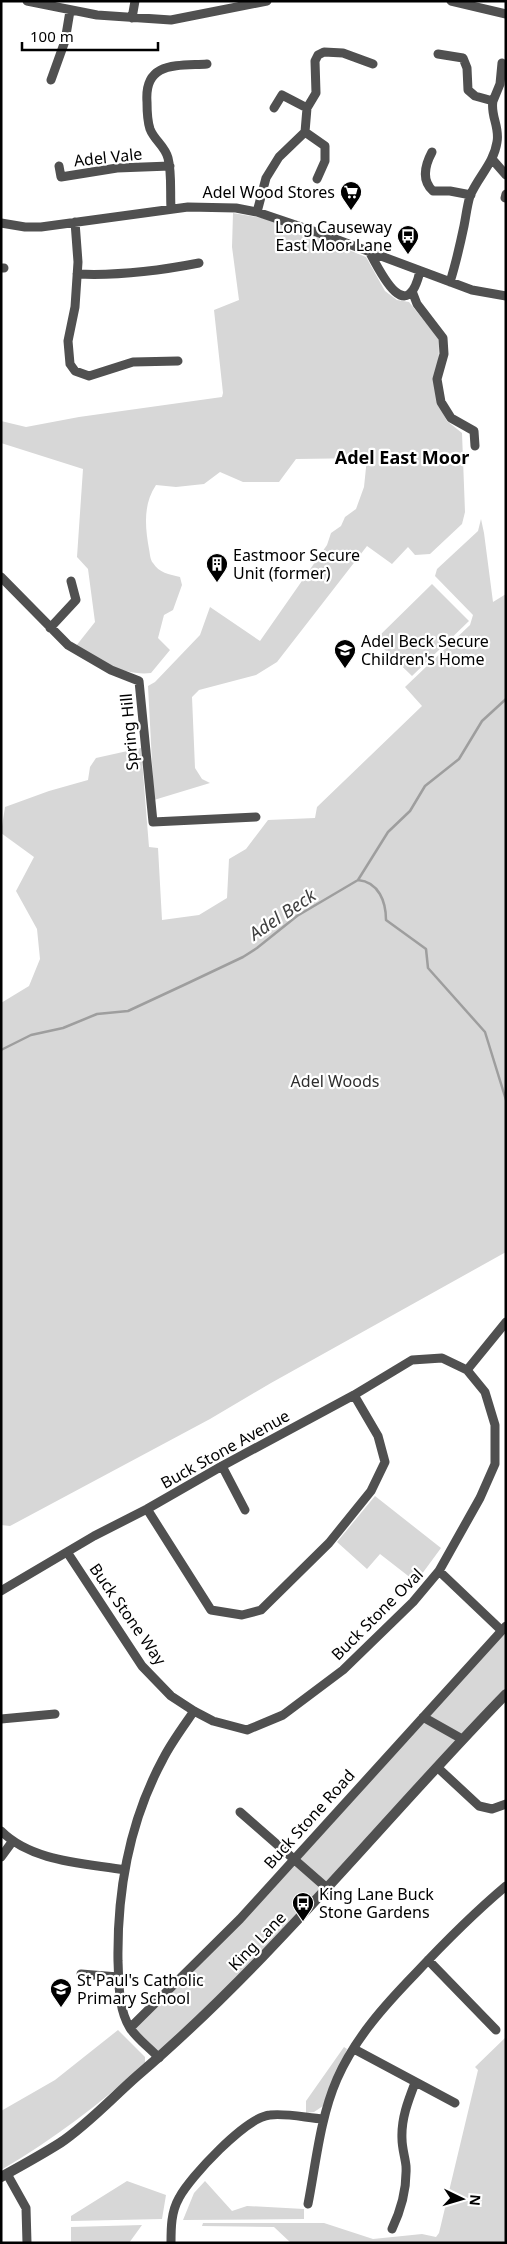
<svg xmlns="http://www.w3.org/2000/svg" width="507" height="2244" font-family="'Noto Sans',sans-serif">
	<rect width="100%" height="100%" fill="#fff"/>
	<path fill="#d7d7d7" d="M233,213L262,218L290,226L366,257L385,291L397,300L409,302L439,339L438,403L447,421L462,433L465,512L462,524L430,554L415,555L408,547L392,564L367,546L277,662L256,675L199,690L192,697L195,768L202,779L210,783L154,800L148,686L155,682L200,635L210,607L260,641L327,545L331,533L341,526L345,517L356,509L364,487L367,458L296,459L279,482H243L220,472L204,484L176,487L156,485C143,504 145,527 149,549C150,553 150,560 153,563C159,573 169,574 180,577L182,585L173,610L164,615L158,638L170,650L151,673C125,676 97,661 76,646L95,622L88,569L77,557L83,469L1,443V421L26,427L79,417L222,397L223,393L214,310L239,300L232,247Z
		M481,519L484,533L493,602L506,594V1252L271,1383L210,1419L10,1526L1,1525V1003L29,986L40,959L37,929L16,891L34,857L1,833L5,807L49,791L88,780L90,767L96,758L141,748L149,847L158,848L162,920L199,915L227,898L229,859L246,849L268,820L315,818L317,807L422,706L405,687L470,625L473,615L435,576L437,569L478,531Z
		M432,584L469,621L412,676L375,640Z
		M375,1496L441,1548L416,1582L380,1554L367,1569L337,1542Z
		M506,1626V1694L328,1889L159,2058L130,2028L240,1919Z
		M118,2030L145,2057V2063C100,2104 54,2139 1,2170V2111L55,2080Z
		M506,2037V2243H291L274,2227L202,2226L203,2223H324L373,2239L422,2234L436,2237L439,2233L478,2070L475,2067Z
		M344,2047L347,2049L323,2106L314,2112L306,2113V2101Z
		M127,2181L166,2195L162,2219L71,2221V2216Z
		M205,2181L232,2211L247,2206L304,2209V2219L183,2220L194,2193Z
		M142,2225L129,2243H71V2227Z"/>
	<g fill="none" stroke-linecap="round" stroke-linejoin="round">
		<path stroke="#9e9e9e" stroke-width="2.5" d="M358,880C379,882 386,902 386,920L426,949L428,968L485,1032L506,1100
			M1,1050L31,1035L63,1028L97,1014L128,1011L186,984L243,957L257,948L297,916L358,880L388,832L410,811L425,786L459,759L482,721L506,699"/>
		<path stroke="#505050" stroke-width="9" d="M27,1L97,15L171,20L267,1
			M451,1L506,14
			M132,18L135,1
			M438,54L463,58L467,68L468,90L475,96L493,101C490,115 500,127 497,142C494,163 478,177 470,196C467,206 466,216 464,226C460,245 456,263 450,282
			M51,80L65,41L70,11
			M493,101L500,84L502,63
			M274,108L282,95L307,108
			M305,132L325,146V161L317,179
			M432,152C425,165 421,180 433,191H450L471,195
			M492,159L506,175
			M59,166L61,177L117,168L170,166
			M505,198L506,194
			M171,208C170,193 172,173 168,158C165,146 154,140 150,129C147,120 147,111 147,102C144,61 177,66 207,64
			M257,212L266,178L279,157L305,132L307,108L316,93L315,61L318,55L324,52L343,53L373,64
			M75,222L78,262L75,307L68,341L70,364L75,371L89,376L133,362L178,361
			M1,223L25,227H41L188,207L236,208L257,212L322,234L472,290L506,296
			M369,251C380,272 407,328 420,271
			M1,268H4
			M77,274C119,276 158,271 199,263
			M412,291L417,304L443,338L444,354L437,379L441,402L451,418L474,431L475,446
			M1,577L68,645L111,670L139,681L153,822L256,817
			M50,628L76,600L71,581
			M467,1370L506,1322
			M222,1466L245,1510
			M147,1509L211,1610L242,1615L261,1610L329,1543L371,1491L385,1462L378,1436L354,1395
			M439,1571L501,1630
			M1,1591L94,1536L147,1509L222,1466L354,1395L412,1360L442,1358L467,1370L485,1392L495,1425V1464L480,1498L439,1571L413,1602L343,1670L283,1715L247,1730L213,1721L194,1711L171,1696L142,1666L67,1552
			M423,1717L462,1739
			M1,1719L55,1714
			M437,1767L479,1806L492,1809L506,1804
			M240,1812L328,1889
			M1,1831C32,1862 84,1863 125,1870
			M1,1857L12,1842
			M428,1960L496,2030
			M81,1974L118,1977
			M130,2028L240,1919L506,1626
			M354,2049L455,2103
			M159,2058C150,2048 137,2039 130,2028C118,2009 119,1982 118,1961C117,1891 129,1822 163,1759C171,1743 183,1727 194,1711
			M7,2174L26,2208L27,2243
			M308,2204C316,2163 320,2118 337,2079C355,2038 385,2005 416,1973C445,1942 474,1913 506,1886
			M392,2229C402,2208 407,2188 406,2166C405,2157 402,2148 402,2139C401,2119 408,2101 415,2083
			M171,2243C171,2228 171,2212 179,2198C190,2177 246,2117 270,2115C287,2113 307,2118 324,2119"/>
		<path stroke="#505050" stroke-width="10" d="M1,2177C21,2166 41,2155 60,2143C87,2125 112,2098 137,2076C272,1961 382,1821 506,1694"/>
	</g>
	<defs>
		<g id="supermarket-pin" transform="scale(1.125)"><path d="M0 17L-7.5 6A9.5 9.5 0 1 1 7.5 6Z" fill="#000" stroke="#fff"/><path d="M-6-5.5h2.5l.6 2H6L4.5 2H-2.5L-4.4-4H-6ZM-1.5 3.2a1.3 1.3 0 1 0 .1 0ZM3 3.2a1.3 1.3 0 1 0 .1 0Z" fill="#fff"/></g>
		<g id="bus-pin" transform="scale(1.125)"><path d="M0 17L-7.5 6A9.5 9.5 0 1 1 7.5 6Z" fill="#000" stroke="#fff"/><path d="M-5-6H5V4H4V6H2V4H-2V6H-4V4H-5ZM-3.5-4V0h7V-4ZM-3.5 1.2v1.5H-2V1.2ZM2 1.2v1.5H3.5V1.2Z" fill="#fff"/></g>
		<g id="building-pin" transform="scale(1.125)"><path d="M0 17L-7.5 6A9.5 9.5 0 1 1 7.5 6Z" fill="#000" stroke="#fff"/><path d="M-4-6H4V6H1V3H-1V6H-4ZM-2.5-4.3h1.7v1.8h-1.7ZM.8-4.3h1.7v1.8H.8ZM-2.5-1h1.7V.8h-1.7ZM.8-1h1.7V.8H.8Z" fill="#fff"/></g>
		<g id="school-pin" transform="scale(1.125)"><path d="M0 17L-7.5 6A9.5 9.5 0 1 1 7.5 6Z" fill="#000" stroke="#fff"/><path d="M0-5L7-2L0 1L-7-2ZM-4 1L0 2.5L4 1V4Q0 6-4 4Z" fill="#fff"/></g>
	</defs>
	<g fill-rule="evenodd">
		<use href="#supermarket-pin" x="351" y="192"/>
		<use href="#bus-pin" x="408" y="236"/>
		<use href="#building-pin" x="217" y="564"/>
		<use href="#school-pin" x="345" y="650"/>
		<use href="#bus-pin" x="303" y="1903"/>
		<use href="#school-pin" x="61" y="1989"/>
	</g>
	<g text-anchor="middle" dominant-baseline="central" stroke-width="4.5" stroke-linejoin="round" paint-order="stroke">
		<g font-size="16" fill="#000" stroke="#fff">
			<text transform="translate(108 157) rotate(-6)">Adel Vale</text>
			<text transform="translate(129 732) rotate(-95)">Spring Hill</text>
			<text transform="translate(225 1449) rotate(-29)">Buck Stone Avenue</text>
			<text transform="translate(128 1614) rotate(55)">Buck Stone Way</text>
			<text transform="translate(377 1614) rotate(-45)">Buck Stone Oval</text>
			<text transform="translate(309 1819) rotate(-48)">Buck Stone Road</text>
			<text transform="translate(257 1941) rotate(-46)">King Lane</text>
		</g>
		<g font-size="16" fill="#000" stroke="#fff" text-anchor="start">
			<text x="335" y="192" text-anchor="end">Adel Wood Stores</text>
			<text x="392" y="227" text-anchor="end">Long Causeway<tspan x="392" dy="18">East Moor Lane</tspan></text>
			<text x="233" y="555">Eastmoor Secure<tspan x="233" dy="18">Unit (former)</tspan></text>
			<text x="361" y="641">Adel Beck Secure<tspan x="361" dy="18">Children's Home</tspan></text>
			<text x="319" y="1894">King Lane Buck<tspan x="319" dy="18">Stone Gardens</tspan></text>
			<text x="77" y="1980">St Paul's Catholic<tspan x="77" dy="18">Primary School</tspan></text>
		</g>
		<g font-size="16" fill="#2e2e2e" stroke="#fff">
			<text x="335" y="1081">Adel Woods</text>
		</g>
		<g font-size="18" font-weight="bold" fill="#000" stroke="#fff">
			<text x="402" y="457">Adel East Moor</text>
		</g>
		<g font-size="18" font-style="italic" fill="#3f3f3f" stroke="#fff">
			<text transform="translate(282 914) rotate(-34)">Adel Beck</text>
		</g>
	</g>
	<rect width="507" height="2244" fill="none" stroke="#000000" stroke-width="5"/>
	<g transform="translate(462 2199) rotate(95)" stroke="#ffffff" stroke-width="4" paint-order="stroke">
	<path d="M0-4L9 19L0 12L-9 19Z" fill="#000000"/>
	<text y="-8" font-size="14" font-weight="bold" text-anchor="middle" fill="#000000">N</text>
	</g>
	<path d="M22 42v8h136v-8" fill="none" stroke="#000000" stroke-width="2.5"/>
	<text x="30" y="42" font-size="15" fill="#000000" stroke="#ffffff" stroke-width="4" paint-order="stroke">100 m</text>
</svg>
